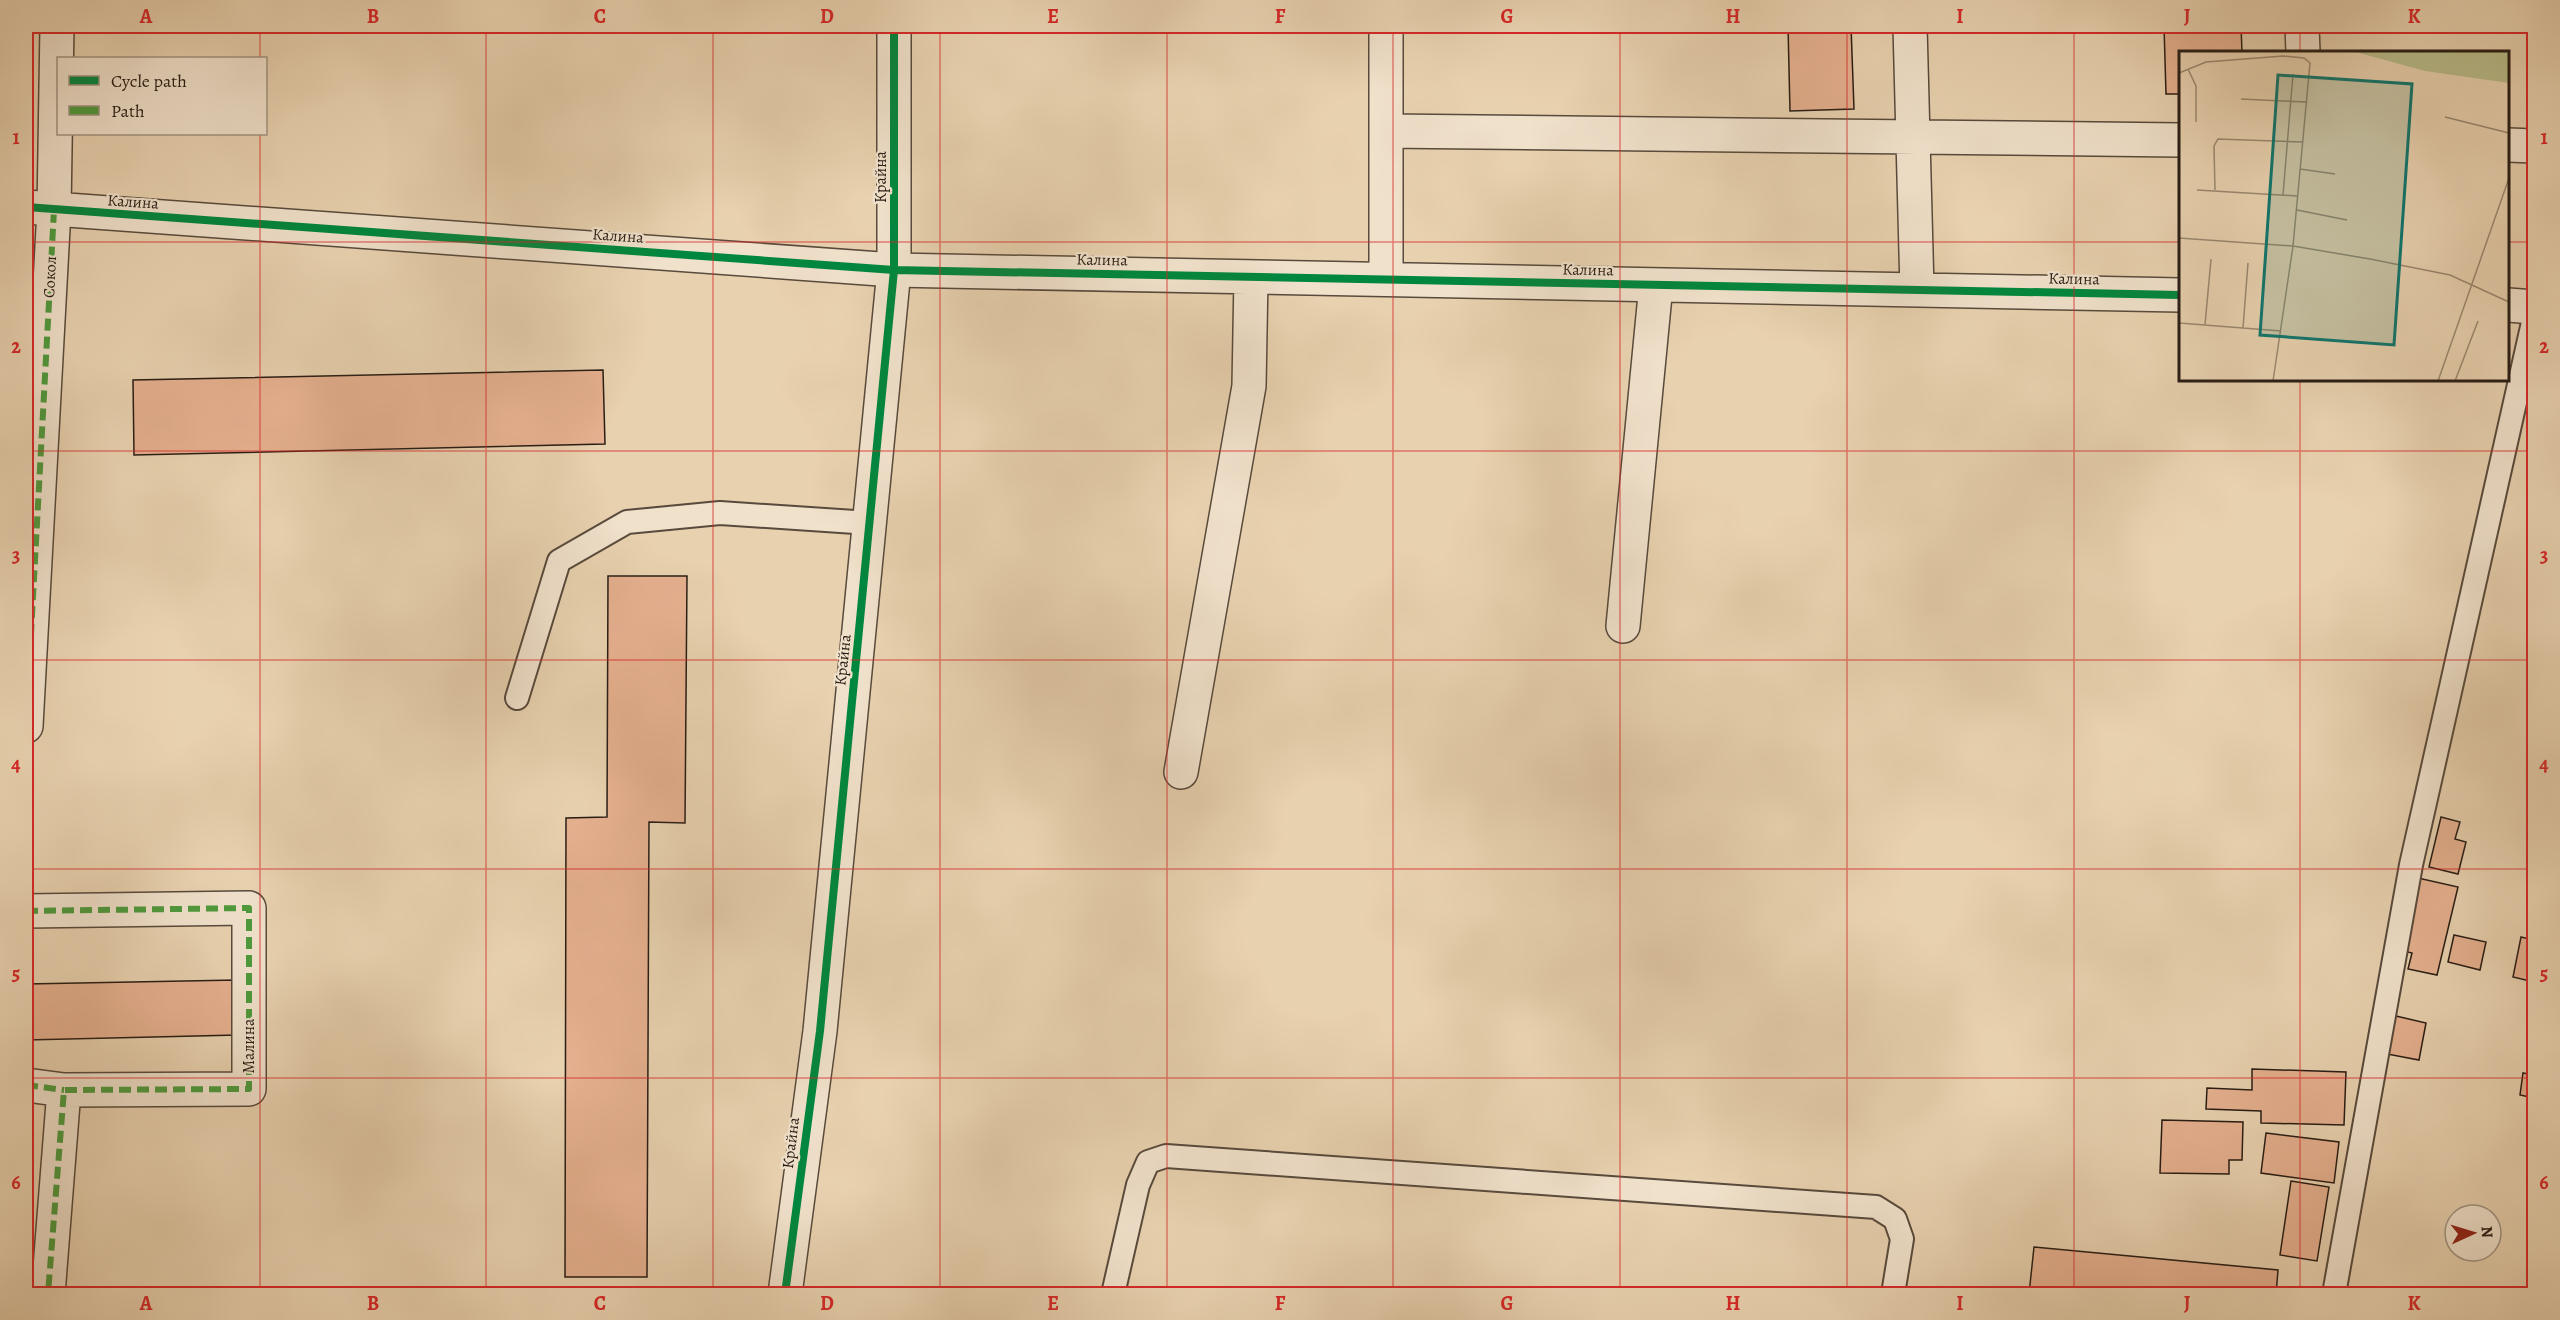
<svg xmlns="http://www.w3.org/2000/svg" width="2560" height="1320" font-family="Alegreya,serif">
	<rect width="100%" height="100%" fill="#e8d1af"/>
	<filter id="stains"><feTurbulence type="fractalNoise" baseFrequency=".00333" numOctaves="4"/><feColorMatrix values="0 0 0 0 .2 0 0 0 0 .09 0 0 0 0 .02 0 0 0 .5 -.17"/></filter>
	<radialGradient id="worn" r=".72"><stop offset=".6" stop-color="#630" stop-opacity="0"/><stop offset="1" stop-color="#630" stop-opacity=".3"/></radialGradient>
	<path fill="#e5b08f" stroke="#281d15" stroke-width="1.5" d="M1788,26H1851L1854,109L1790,111Z
		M2164,26H2241L2242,52H2180V94H2166Z
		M603,370L605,444L134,455L133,380Z
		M608,576H687L685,823L649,822L647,1277H565L566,818L607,817Z
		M2441,817L2460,822L2455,839L2466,842L2458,874L2429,867Z
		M2418,878L2458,887L2437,975L2408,969L2412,953L2400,950Z
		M2454,935L2486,942L2480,970L2448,962Z
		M2521,937L2534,940V982L2513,977Z
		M237,980L238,1035L26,1040V984Z
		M2396,1016L2426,1023L2419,1060L2387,1054Z
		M2252,1069L2346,1072L2344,1125L2261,1123V1111L2206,1109L2207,1088L2252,1090Z
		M2523,1073L2534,1075V1098L2520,1095Z
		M2162,1120L2243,1122L2242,1160H2229V1174L2160,1173Z
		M2266,1133L2339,1142L2334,1183L2261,1173Z
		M2291,1181L2329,1187L2317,1261L2280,1255Z
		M2034,1247L2278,1270L2276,1294H2029Z"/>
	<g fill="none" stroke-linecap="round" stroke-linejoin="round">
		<g stroke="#584a3c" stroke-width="26">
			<path id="service" d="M517,698L559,561L627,522L720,513L870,523
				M1113,1294L1138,1185L1148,1162L1166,1156L1876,1207L1895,1219L1902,1239L1893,1294
				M2334,1294L2411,865L2534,318"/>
		</g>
		<g stroke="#584a3c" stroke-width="36">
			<path id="pedestrian" d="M26,726L54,210
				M26,911L249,908V1089L64,1090L48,1294
				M26,1085L64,1090"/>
		</g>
		<g stroke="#584a3c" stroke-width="36">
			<path id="minor" d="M1910,26L1917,290
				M2302,26L2303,52
				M1386,131L2180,140
				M2508,145L2534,146
				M26,207L894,270L2180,295
				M54,210L57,26
				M1386,279V26
				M2508,305L2534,307
				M1623,626L1656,285
				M1181,772L1249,386L1251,277"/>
		</g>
		<g stroke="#584a3c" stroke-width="36">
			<path id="tertiary" d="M785,1294L820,1031L894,270V26"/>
		</g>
		<use href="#service" stroke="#f0e1cb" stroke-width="22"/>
		<use href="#pedestrian" stroke="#f0e1cb" stroke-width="33"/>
		<use href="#minor" stroke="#f0e1cb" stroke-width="33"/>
		<use href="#tertiary" stroke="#f0e1cb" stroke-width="33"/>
		<path stroke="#4e9a3d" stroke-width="6" stroke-dasharray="12 6" stroke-linecap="butt" d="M26,726L54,210
			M26,911L249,908V1089L64,1090L48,1294
			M26,1085L64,1090"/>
		<g stroke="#f0e1cb" stroke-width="11">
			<path id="cycleway" d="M26,207L894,270L2180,295
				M785,1294L820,1031L894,270V26"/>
		</g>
		<use href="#cycleway" stroke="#00873e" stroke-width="8"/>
	</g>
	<path fill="none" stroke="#d62828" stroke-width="1.5" stroke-opacity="0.55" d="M260,26V58M486,26V1294M713,26V1294M940,26V1294M1167,26V1294M1393,26V1294M1620,26V1294M1847,26V1294M2074,26V1294M2300,26V52M260,134V1294M26,242H2180M2508,242H2534M2300,380V1294M26,451H2534M26,660H2534M26,869H2534M26,1078H2534"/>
	<g text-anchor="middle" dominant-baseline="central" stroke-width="4.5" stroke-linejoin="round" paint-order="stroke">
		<g font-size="16" fill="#281d15" stroke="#f0e1cb">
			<text transform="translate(881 177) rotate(-90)">Крайна</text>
			<text transform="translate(133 202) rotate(4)">Калина</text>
			<text transform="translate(618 236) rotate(4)">Калина</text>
			<text transform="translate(1102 260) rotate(1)">Калина</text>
			<text transform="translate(1588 270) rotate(1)">Калина</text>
			<text transform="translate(50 277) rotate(-87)">Сокол</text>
			<text transform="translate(2074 279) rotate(1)">Калина</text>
			<text transform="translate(843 660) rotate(-84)">Крайна</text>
			<text transform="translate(249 1046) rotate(-90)">Малина</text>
			<text transform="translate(791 1143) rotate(-83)">Крайна</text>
		</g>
	</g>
	<g transform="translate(2179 51)">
		<rect width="330" height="330" fill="#e8d1af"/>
		<path d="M173,0H330V32L246,20Z" fill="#b8bb8a"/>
		<path fill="none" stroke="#9b8971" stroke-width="1.5" d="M9,18L17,35V71M0,22L27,11L104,5L125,7L131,12L114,195L94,330M62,48L127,51M266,66L330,82M121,118L156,123M18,139L119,145M36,139L35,95L39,88L124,91M104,144L114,23M118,159L168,169M0,187L114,195L191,208L271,224L330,251M0,272L102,280M26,274L32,208M64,277L69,212M259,330L330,127M276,330L299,270"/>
		<path fill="#0f766e" fill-opacity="0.15" stroke="#0f766e" stroke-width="3" d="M99,24L233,33L215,294L81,284Z"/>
		<rect width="330" height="330" fill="none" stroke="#281d15" stroke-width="3"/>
	</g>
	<rect width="2560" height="1320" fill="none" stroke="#e8d1af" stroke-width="66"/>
	<rect x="57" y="57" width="210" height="78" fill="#f0e1cb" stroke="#a09382" stroke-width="1.5"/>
	<rect x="69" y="76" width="30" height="9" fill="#00873e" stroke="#a09382" stroke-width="1.5"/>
	<text x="111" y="87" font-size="18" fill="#281d15">Cycle path</text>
	<rect x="69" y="106" width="30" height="9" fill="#4e9a3d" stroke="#a09382" stroke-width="1.5"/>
	<text x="111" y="117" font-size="18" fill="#281d15">Path</text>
	<g transform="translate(2473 1233) rotate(86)"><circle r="28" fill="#f0e1cb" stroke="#a09382" stroke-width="1.5"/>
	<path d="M0-4.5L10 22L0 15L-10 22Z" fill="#8f2418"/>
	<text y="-9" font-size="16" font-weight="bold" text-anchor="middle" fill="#281d15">N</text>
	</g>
	<rect x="33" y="33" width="2494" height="1254" fill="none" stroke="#d62828" stroke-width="2"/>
	<g font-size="20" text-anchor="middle" font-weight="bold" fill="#d62828">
		<text x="146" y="23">A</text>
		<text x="373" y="23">B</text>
		<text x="600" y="23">C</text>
		<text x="827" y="23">D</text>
		<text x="1053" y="23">E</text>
		<text x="1280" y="23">F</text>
		<text x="1507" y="23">G</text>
		<text x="1733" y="23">H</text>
		<text x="1960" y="23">I</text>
		<text x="2187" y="23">J</text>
		<text x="2414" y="23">K</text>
		<text x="16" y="144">1</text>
		<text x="2544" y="144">1</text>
		<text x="16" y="353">2</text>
		<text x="2544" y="353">2</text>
		<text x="16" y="562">3</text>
		<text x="2544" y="562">3</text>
		<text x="16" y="771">4</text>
		<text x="2544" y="771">4</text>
		<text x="16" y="980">5</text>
		<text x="2544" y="980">5</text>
		<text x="16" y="1189">6</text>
		<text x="2544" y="1189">6</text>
		<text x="146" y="1310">A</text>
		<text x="373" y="1310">B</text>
		<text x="600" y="1310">C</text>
		<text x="827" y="1310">D</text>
		<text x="1053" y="1310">E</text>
		<text x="1280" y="1310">F</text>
		<text x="1507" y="1310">G</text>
		<text x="1733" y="1310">H</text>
		<text x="1960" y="1310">I</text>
		<text x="2187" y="1310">J</text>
		<text x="2414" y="1310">K</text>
	</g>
	<rect width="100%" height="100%" filter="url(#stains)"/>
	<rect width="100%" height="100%" fill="url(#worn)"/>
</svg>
